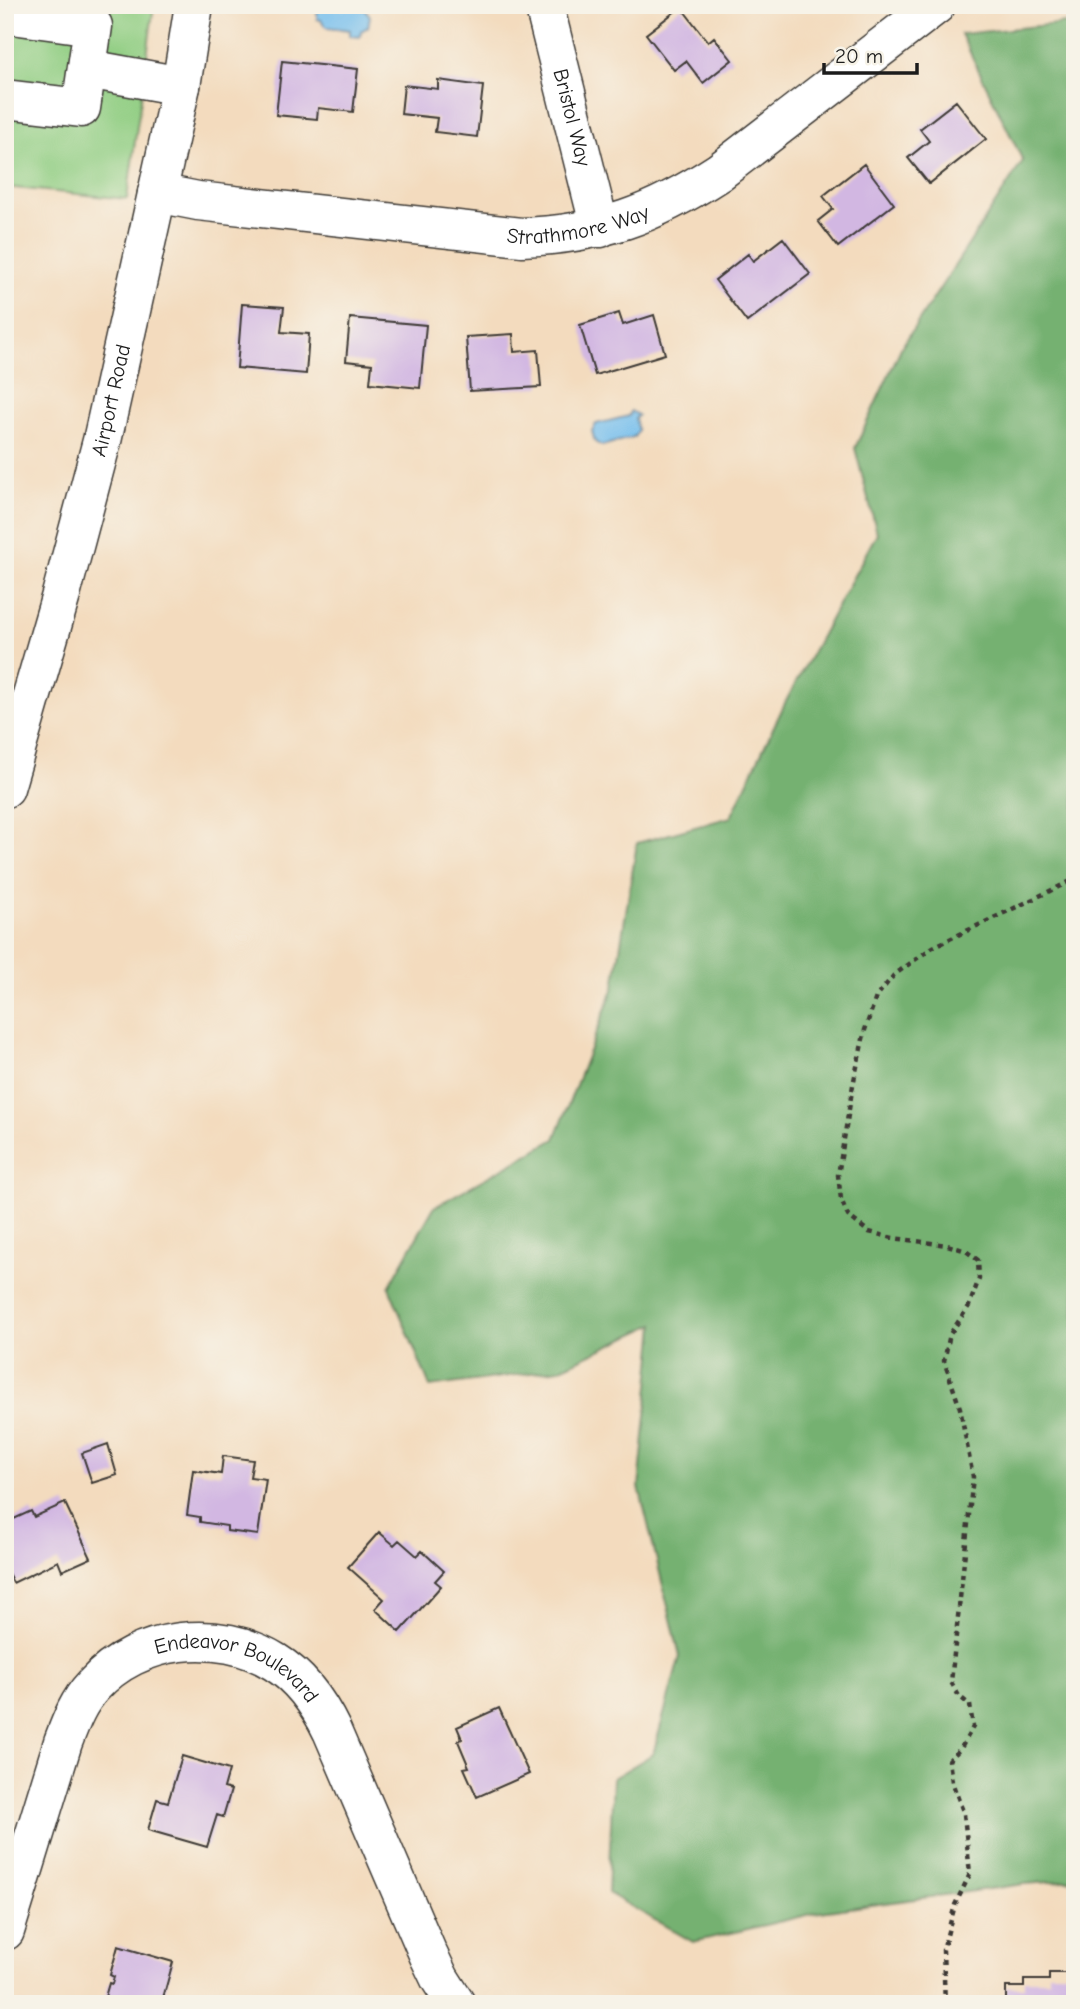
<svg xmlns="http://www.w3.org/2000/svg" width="1080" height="2009" font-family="'Comic Neue',sans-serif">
	<rect width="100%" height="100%" fill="#f7f3e8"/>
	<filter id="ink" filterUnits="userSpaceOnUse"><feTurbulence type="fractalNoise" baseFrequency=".0143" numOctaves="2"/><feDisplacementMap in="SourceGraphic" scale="14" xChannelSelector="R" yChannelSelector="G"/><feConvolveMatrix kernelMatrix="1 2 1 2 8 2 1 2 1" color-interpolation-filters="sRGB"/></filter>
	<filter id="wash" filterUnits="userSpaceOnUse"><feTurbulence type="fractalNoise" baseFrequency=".00686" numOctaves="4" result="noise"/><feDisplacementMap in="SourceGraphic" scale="28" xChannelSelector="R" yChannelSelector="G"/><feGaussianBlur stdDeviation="1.57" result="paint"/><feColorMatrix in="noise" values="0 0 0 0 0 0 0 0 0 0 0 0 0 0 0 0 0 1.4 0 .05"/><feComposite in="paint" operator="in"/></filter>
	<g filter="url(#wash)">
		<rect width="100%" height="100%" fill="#f3dbbe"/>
		<path fill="#91ce83" stroke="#567550" stroke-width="2" d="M5,5H154L127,199L5,187Z"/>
		<path fill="#74b171" stroke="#486646" stroke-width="2" d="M1075,22V1880L1025,1884L820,1912L693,1942L608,1893L613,1778L653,1754L680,1656L639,1487L655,1324L559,1369L430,1387L389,1287L434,1207L555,1139L614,987L637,843L731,817L785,703L877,533L855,448L901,348L1023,161L961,34Z"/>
		<path fill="#75beed" stroke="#486d84" stroke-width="2" d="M327,5L365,9L370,16L368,27L361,31L360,37L350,36V30L326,27L321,20L317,19V9H322Z
			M631,411L638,415L635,419L638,431L634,437L602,446L595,442L592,431L596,424L629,416Z"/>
		<g id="blocks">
			<path fill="#d2b7e2" d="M681,7L708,42L714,37L732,60L703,83L686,61L674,70L646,34Z
				M282,61L358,69L353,112L318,108L317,119L276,115Z
				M438,80L483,86L477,137L435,132L437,118L401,114L404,85L438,89Z
				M956,101L986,139L929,184L908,158L929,141L920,129Z
				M864,164L894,204L838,247L818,221L833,209L823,196Z
				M783,238L810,274L747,322L715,280L748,254L753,261Z
				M242,304L284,307L281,332L309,334L306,374L237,368Z
				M619,313L623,325L654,315L665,354L595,375L580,325Z
				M350,318L426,325L420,388L370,383L372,364L346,361Z
				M513,334L514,352L538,350L541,387L470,391L466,337Z
				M108,1444L117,1475L92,1483L82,1453Z
				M223,1456L253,1460L250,1477L266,1479L258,1535L227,1531V1526L200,1522V1517L187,1515L193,1470L221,1474Z
				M65,1503L91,1558L62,1571L58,1561L13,1583L5,1567V1531L9,1530L5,1523L31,1511L34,1517Z
				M379,1532L394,1545L399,1540L417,1556L422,1551L444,1571L435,1581L441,1586L400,1632L375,1609L384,1599L348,1567Z
				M499,1708L529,1774L477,1797L464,1768L469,1767L458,1741L462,1739L457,1727Z
				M182,1756L229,1770L224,1788L231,1790L223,1817L217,1815L207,1847L148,1830L157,1799L168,1802Z
				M118,1946L173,1962L163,1998L181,2004H103L109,1983L112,1984L114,1977L110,1975Z
				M1049,1973H1075V2004H1006V1987H1024V1980H1049Z"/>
		</g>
	</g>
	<g filter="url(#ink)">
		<use href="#blocks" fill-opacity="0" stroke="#3c3934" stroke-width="2"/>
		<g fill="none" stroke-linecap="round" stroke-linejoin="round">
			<g stroke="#3c3934" stroke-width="41">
				<g id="minor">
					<path id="s1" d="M544,5L600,228"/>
					<path d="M5,14L93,26L81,108L5,99"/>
					<path d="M88,69L181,86"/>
					<path id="s2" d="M157,193L198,201L522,237C601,234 653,215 719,172L936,5"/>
					<path id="s3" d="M5,788L61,595L102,441L181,86L194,5"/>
					<path id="s4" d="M5,1931L63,1742C71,1721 78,1702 93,1686C138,1636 219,1627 275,1662C301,1678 319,1704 332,1731L428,1954L440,1979L456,2004"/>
				</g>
			</g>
			<path stroke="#3c3934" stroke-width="4.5" stroke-dasharray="5 5" stroke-linecap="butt" d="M945,2004L943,1950L955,1905L970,1874L964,1814L952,1782L949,1760L961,1748L973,1727L970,1705L959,1696L951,1682L973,1477L960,1408L944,1361L950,1334L969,1306L979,1279L978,1260L966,1251L947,1245L893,1238L869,1232L848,1216L841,1199L838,1175L853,1085L865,1030L876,997L894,975L933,947L1075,879"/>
			<use href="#minor" stroke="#fff" stroke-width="38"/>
		</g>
	</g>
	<g text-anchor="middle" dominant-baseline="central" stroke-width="7" stroke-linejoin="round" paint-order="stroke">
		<g font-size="21" fill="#1c1c1c" stroke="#f7f3e8">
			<text stroke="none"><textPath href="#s1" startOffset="116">Bristol Way</textPath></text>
			<text stroke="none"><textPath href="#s2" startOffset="425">Strathmore Way</textPath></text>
			<text stroke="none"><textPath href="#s3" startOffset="402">Airport Road</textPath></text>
			<text stroke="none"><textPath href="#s4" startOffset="425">Endeavor Boulevard</textPath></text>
		</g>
	</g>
	<rect width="1080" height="2009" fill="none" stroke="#f7f3e8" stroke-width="28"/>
	<path d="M824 63v10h93v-10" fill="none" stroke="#1c1c1c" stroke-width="3.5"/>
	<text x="835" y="63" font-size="21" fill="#1c1c1c" stroke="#f7f3e8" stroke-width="5" paint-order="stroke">20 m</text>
</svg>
